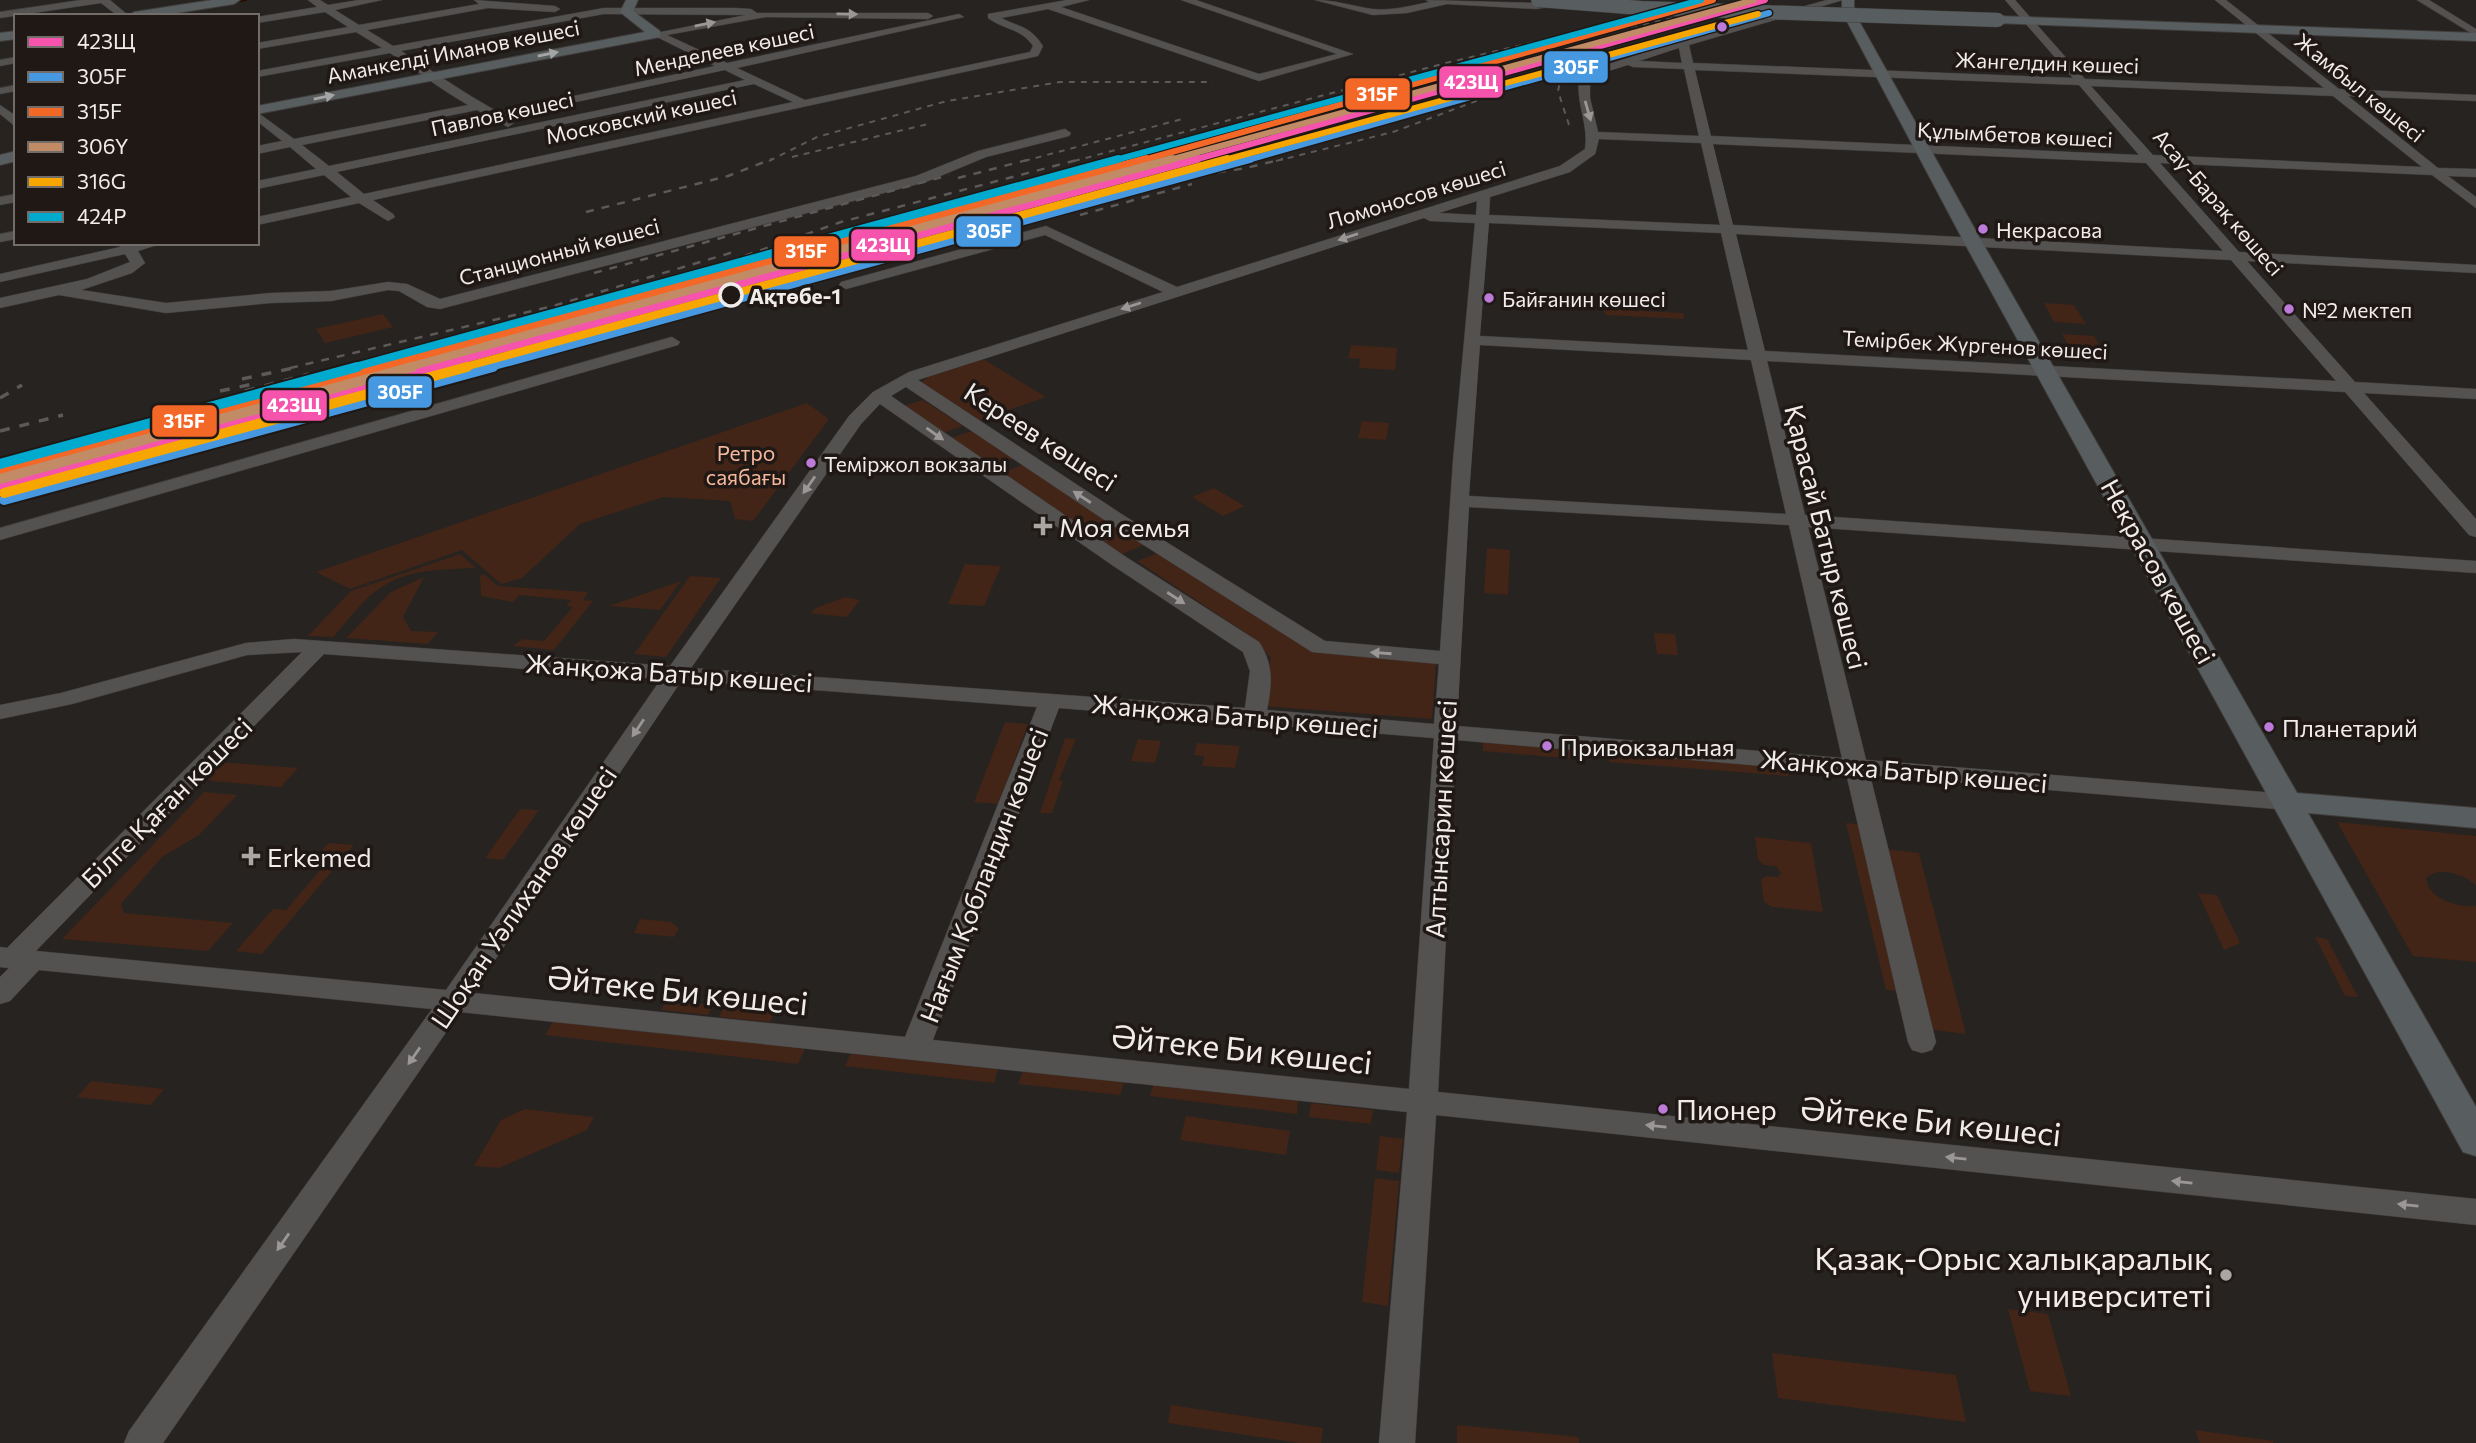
<svg xmlns="http://www.w3.org/2000/svg" width="2476" height="1443" font-family="Commissioner,sans-serif">
	<rect width="100%" height="100%" fill="#262321"/>
	<path fill="#422517" d="M2044,303L2074,305L2086,324L2054,322Z
		M1604,309L1683,313L1684,319L1605,315Z
		M383,314L393,327L325,343L316,329Z
		M2062,334L2094,336L2106,356L2073,354Z
		M1351,345L1397,348L1395,370L1359,368L1360,359L1348,358Z
		M983,359L1046,397L977,421L921,383L928,377Z
		M923,400L963,426L942,433L903,406Z
		M807,403L829,419L753,521L735,519L730,501L663,497L580,524L522,578L501,584L462,550L350,589L316,572Z
		M1362,421L1389,423L1386,440L1358,438Z
		M972,431L1014,458L992,466L950,438Z
		M1025,464L1146,544L1122,554L1001,473Z
		M1214,488L1245,506L1223,516L1192,497Z
		M1487,548L1510,550L1508,595L1484,593Z
		M1160,552L1307,647L1436,662L1432,719L1262,706L1271,658L1252,637L1137,561Z
		M460,554L476,568C443,570 410,568 382,587C363,598 348,621 333,637L308,636L351,591Z
		M965,564L1001,566L984,606L948,604Z
		M484,574L498,586L588,592L583,600L593,601L554,650L512,646L523,639L544,641L573,607L566,606L571,600L519,595L513,602L481,596L480,576Z
		M690,576L721,578L666,657L634,654Z
		M424,577L403,617L411,631L438,632L428,644L346,638L391,592Z
		M681,581L660,610L609,606Z
		M845,597L860,600L847,617L810,613L816,608Z
		M1654,633L1675,634L1678,655L1657,654Z
		M1005,722L1028,724L998,804L974,802Z
		M1065,738L1076,739L1059,780L1063,781L1052,813H1040Z
		M1138,739L1161,741L1155,763L1131,761Z
		M1483,742L1576,750V759L1483,751Z
		M1197,743L1240,746L1235,768L1202,766L1204,756L1194,755Z
		M1608,751L1787,765L1789,776L1609,762Z
		M218,762L298,768L281,787L211,781L207,773Z
		M204,792L237,795L199,835L162,857L121,904L124,913L233,923L208,951L62,939Z
		M520,809L539,810L503,860L485,858Z
		M2337,822L2476,836V885C2463,875 2440,865 2426,878C2428,899 2458,908 2476,906V962L2413,956Z
		M1846,823L1858,824L1899,991L1886,990Z
		M1755,837L1811,843L1823,912L1772,907L1764,902L1761,879L1767,876L1778,877L1781,873L1776,866L1764,865L1758,860Z
		M329,843L354,845L262,954L236,951L273,909L286,910L329,860L315,858Z
		M1884,849L1919,853L1966,1034L1927,1029Z
		M2198,893L2217,895L2240,943L2224,950Z
		M640,919L671,922L679,928L674,937L634,933Z
		M2315,937L2327,939L2358,997L2345,996Z
		M666,1000L713,1005L708,1015L661,1010Z
		M725,1005L776,1010L770,1022L719,1017Z
		M554,1020L805,1049L798,1064L545,1035Z
		M851,1053L998,1069L994,1083L845,1066Z
		M1023,1071L1124,1082L1120,1095L1018,1084Z
		M91,1081L164,1089L151,1105L77,1097Z
		M1154,1083L1298,1100L1297,1114L1150,1096Z
		M1311,1103L1373,1110L1371,1124L1309,1117Z
		M525,1109L594,1117L587,1130L499,1168L474,1166L501,1120Z
		M1186,1116L1290,1131L1286,1155L1180,1140Z
		M1380,1136L1403,1139L1399,1173L1376,1170Z
		M1375,1178L1399,1181L1388,1306L1362,1302Z
		M2008,1309L2048,1314L2071,1396L2030,1391Z
		M1772,1353L1956,1375L1966,1422L1778,1398Z
		M1171,1405L1323,1428L1321,1443H1299L1168,1423Z
		M1457,1425L1579,1437V1443H1457Z
		M2195,1430L2273,1441V1443H2200Z"/>
	<g fill="none" stroke-linecap="round" stroke-linejoin="round">
		<path stroke="#290b03" stroke-width="2" d="M233,2L246,0"/>
		<g stroke="#403d3b" stroke-width="1">
			<path id="minor" d="M81,0H110L129,16H118L101,3L0,18V12Z
				M308,0H320L328,5L359,0H382L335,10L359,25L479,4L474,0L555,6L560,9L555,12L488,8L367,30L393,46L604,8H734L751,9L757,13H928L933,16L928,19L766,17L667,35L727,63L959,14L964,17L737,68L805,100L1030,52L1033,46C1021,28 1004,30 988,18V14L1067,0H1089L1061,7L1259,74L1337,54L1181,0H1196L1353,54L1259,81L1048,9L1001,18C1021,28 1029,25 1043,46L1038,56L373,200L393,214L395,217L388,221L359,203L257,225V217L351,197L324,175L257,189V181L316,169L290,147L257,154V146L282,141L257,121V112L294,139L468,105C440,89 416,70 390,53L257,77V71L382,48L356,32L257,49V43L348,27L325,12L257,23V17L317,7ZM604,14L746,15L651,34L715,66L498,112C464,93 434,72 401,51ZM725,70L745,80L329,166L302,145L477,110L508,127L514,123L507,117ZM754,84L793,102L364,194L337,172Z
				M1315,0C1335,0 1352,6 1372,9C1390,11 1411,6 1429,2L1426,0L1536,3L1559,0L1556,6L1536,9L1447,4L1407,13L1373,15Z
				M1827,0H1843L1689,45L1693,63L2073,78L2005,0H2015L2085,79L2324,88L2215,0H2226L2339,89L2476,95V101L2348,96L2438,168L2476,169V177L2448,176L2476,197V208L2432,175L2160,163L2239,252L2476,265V273L2247,261L2355,382L2476,389V399L2364,393L2476,519V537L2469,535L2345,392L1767,361L1805,515L2476,561V573L1808,527L1866,760L2288,794L2297,797L2300,802L2297,807L2288,810L1870,775L1936,1042L1932,1050L1922,1053L1912,1050L1908,1042L1846,773L1456,740L1438,1092L2476,1199V1225L1436,1115L1415,1443H1379L1407,1112L460,1012L163,1443H124L129,1431L432,1009L39,970L10,1001L0,1004V977L9,968L0,967V947L7,948L302,652L247,655L72,704L0,719V705L61,693L246,643L294,639L670,666L849,416L873,392L909,372L1163,292L1045,235L846,289L839,285L841,282L1046,226L1177,287L1560,166L1585,149C1589,125 1576,104 1579,80L1591,70L1679,41ZM1679,48L1682,63L1639,61ZM1628,65L1633,67L1684,69L1699,136L1598,132L1590,98V81L1599,74ZM1695,70L2079,85L2139,155L1711,136ZM2091,86L2333,96L2422,167L2153,155ZM1599,139L1701,143L1720,225L1489,215L1490,197L1570,172L1595,154ZM1713,144L2146,163L2223,251L1733,225ZM1477,201L1476,215L1439,213ZM1424,218L1430,221L1475,223L1453,461L1440,651L1325,641L1123,515L918,380ZM1489,223L1721,233L1748,350L1480,336ZM1736,234L2231,260L2336,381L1765,351ZM1480,345L1751,360L1786,514L1469,496ZM906,387L1109,523L1312,652L1439,664L1434,724L1267,710C1272,684 1274,665 1259,642L1126,557L891,396ZM880,404L1112,565L1243,652L1250,671L1245,708L691,668L861,424ZM1469,507L1789,525L1842,758L1457,726ZM324,654L661,679L446,990L36,951ZM682,680L1037,707L905,1037L473,993ZM1059,708L1434,738L1409,1089L933,1040Z
				M2417,0H2429L2476,29V36Z
				M16,57V63L0,66V60Z
				M16,85V91L0,94V88Z
				M0,105L16,116V127L0,114Z
				M1065,129L1071,133L1069,136L986,157L926,182L440,309L427,307L399,291L388,290L331,301L271,303L166,313L59,295L0,308V298L87,279L130,262L125,254L0,282V274L120,247L118,243H163L138,251L145,263L132,273L81,290L166,303L271,293L331,291L388,282L407,284L440,299L916,176L978,151Z
				M16,194V202L0,205V197Z
				M16,231V239L0,242V234Z
				M672,337L680,342L678,345L0,540V528Z"/>
		</g>
		<g stroke="#403d3b" stroke-width="2">
			<path id="major" d="M212,0H240L234,4L158,16H128L134,12Z
				M626,0H638L633,11L660,31V37L257,114V106L645,32L620,12Z
				M1842,0H1854V12L1982,242L2297,793L2476,808V828L2308,813L2476,1107V1156L2463,1152L1964,242L1842,12Z
				M1998,16L2476,33V41L1994,23V17Z
				M16,31V39L0,41V33Z
				M16,151V161L0,165V155Z"/>
		</g>
		<use href="#minor" fill="#545251" fill-rule="evenodd"/>
		<use href="#major" fill="#585e5f" fill-rule="evenodd"/>
		<path stroke="#5c5958" stroke-width="2" stroke-dasharray="6 6" stroke-linecap="butt" d="M1569,125L1558,91L1562,72L1574,62L1642,34
			M792,157L932,123
			M769,161L817,137L947,101L1060,82H1213
			M1024,161L1186,118
			M1074,161L1446,63L1560,36
			M1133,161L1620,29L1712,10
			M1176,161L1191,156
			M1276,161L1393,132L1479,100"/>
		<path stroke="#5c5958" stroke-width="2.5" stroke-dasharray="8 8" stroke-linecap="butt" d="M958,178L1031,159
			M1114,180L1182,159
			M1060,197L1246,168L1283,159
			M586,212L728,176L772,159
			M1080,215L1192,184
			M730,261L841,222L1081,159
			M594,273L949,175
			M290,368L553,306L737,251
			M365,368L1139,159"/>
		<path stroke="#5c5958" stroke-width="3.5" stroke-dasharray="10 10" stroke-linecap="butt" d="M242,379L298,367
			M220,391L253,384
			M245,391L309,374
			M0,398L22,385
			M0,431L63,415
			M0,467L372,367
			M0,498L278,422"/>
		<g stroke="#403d3b" stroke-width="15" stroke-linecap="butt">
			<path id="major-bridge" d="M1538,0L1641,8L1998,20"/>
		</g>
		<use href="#major-bridge" stroke="#585e5f" stroke-width="14"/>
		<g stroke="#1f1815" stroke-width="9">
			<path id="rail-1-far2" d="M1190,161L1765,0"/>
		</g>
		<g stroke="#1f1815" stroke-width="11">
			<path id="rail-1-far1" d="M432,368L1197,159"/>
		</g>
		<g stroke="#1f1815" stroke-width="14">
			<path id="rail-1" d="M0,486L438,367"/>
		</g>
		<g stroke="#1f1815" stroke-width="9">
			<path id="rail-2-far2" d="M1244,161L1769,13"/>
		</g>
		<g stroke="#1f1815" stroke-width="11">
			<path id="rail-2-far1" d="M487,368L1250,159"/>
		</g>
		<g stroke="#1f1815" stroke-width="14">
			<path id="rail-2" d="M4,500L493,367"/>
		</g>
		<g stroke="#1f1815" stroke-width="9">
			<path id="rail-3-far2" d="M1140,161L1713,0"/>
		</g>
		<g stroke="#1f1815" stroke-width="11">
			<path id="rail-3-far1" d="M378,368L1146,159"/>
		</g>
		<g stroke="#1f1815" stroke-width="14">
			<path id="rail-3" d="M0,471L384,367"/>
		</g>
		<g stroke="#1f1815" stroke-width="9">
			<path id="rail-4-far2" d="M1166,161L1754,0"/>
		</g>
		<g stroke="#1f1815" stroke-width="11">
			<path id="rail-4-far1" d="M405,368L1172,159"/>
		</g>
		<g stroke="#1f1815" stroke-width="14">
			<path id="rail-4" d="M0,479L412,367"/>
		</g>
		<g stroke="#1f1815" stroke-width="9">
			<path id="rail-5-far2" d="M1221,161L1758,14"/>
		</g>
		<g stroke="#1f1815" stroke-width="11">
			<path id="rail-5-far1" d="M461,368L1227,159"/>
		</g>
		<g stroke="#1f1815" stroke-width="14">
			<path id="rail-5" d="M4,493L467,367"/>
		</g>
		<g stroke="#1f1815" stroke-width="9">
			<path id="rail-6-far2" d="M1112,161L1701,0"/>
		</g>
		<g stroke="#1f1815" stroke-width="11">
			<path id="rail-6-far1" d="M351,368L1118,159"/>
		</g>
		<g stroke="#1f1815" stroke-width="14">
			<path id="rail-6" d="M0,464L357,367"/>
		</g>
		<use href="#rail-1-far2" stroke="#f653ac" stroke-width="6"/>
		<use href="#rail-1-far1" stroke="#f653ac" stroke-width="8"/>
		<use href="#rail-1" stroke="#f653ac" stroke-width="10"/>
		<use href="#rail-2-far2" stroke="#4699e1" stroke-width="6"/>
		<use href="#rail-2-far1" stroke="#4699e1" stroke-width="8"/>
		<use href="#rail-2" stroke="#4699e1" stroke-width="10"/>
		<use href="#rail-3-far2" stroke="#f36827" stroke-width="6"/>
		<use href="#rail-3-far1" stroke="#f36827" stroke-width="8"/>
		<use href="#rail-3" stroke="#f36827" stroke-width="10"/>
		<use href="#rail-4-far2" stroke="#c18c65" stroke-width="6"/>
		<use href="#rail-4-far1" stroke="#c18c65" stroke-width="8"/>
		<use href="#rail-4" stroke="#c18c65" stroke-width="10"/>
		<use href="#rail-5-far2" stroke="#f7a600" stroke-width="6"/>
		<use href="#rail-5-far1" stroke="#f7a600" stroke-width="8"/>
		<use href="#rail-5" stroke="#f7a600" stroke-width="10"/>
		<use href="#rail-6-far2" stroke="#00a9ce" stroke-width="6"/>
		<use href="#rail-6-far1" stroke="#00a9ce" stroke-width="8"/>
		<use href="#rail-6" stroke="#00a9ce" stroke-width="10"/>
	</g>
	<defs><path id="oneway-solid" d="M-6-.8H1V-3.2L6.5 0L1 3.2V.8H-6Z" transform="scale(1.75)"/></defs>
	<g fill="#9a9796">
		<use href="#oneway-solid" transform="translate(847 14) rotate(1)"/>
		<use href="#oneway-solid" transform="translate(705 24) rotate(-11)"/>
		<use href="#oneway-solid" transform="translate(1588 111) rotate(74)"/>
		<use href="#oneway-solid" transform="translate(1348 237) rotate(162)"/>
		<use href="#oneway-solid" transform="translate(1131 306) rotate(162)"/>
		<use href="#oneway-solid" transform="translate(935 434) rotate(35)"/>
		<use href="#oneway-solid" transform="translate(809 485) rotate(125)"/>
		<use href="#oneway-solid" transform="translate(1082 497) rotate(-147)"/>
		<use href="#oneway-solid" transform="translate(1176 598) rotate(33)"/>
		<use href="#oneway-solid" transform="translate(1381 653) rotate(-176)"/>
		<use href="#oneway-solid" transform="translate(638 728) rotate(124)"/>
		<use href="#oneway-solid" transform="translate(414 1056) rotate(125)"/>
		<use href="#oneway-solid" transform="translate(1656 1126) rotate(-174)"/>
		<use href="#oneway-solid" transform="translate(1956 1158) rotate(-174)"/>
		<use href="#oneway-solid" transform="translate(2182 1182) rotate(-174)"/>
		<use href="#oneway-solid" transform="translate(2408 1205) rotate(-174)"/>
		<use href="#oneway-solid" transform="translate(283 1242) rotate(125)"/>
	</g>
	<g fill="#a4a5a4">
		<use href="#oneway-solid" transform="translate(548 54) rotate(-11)"/>
		<use href="#oneway-solid" transform="translate(324 97) rotate(-11)"/>
	</g>
	<g fill="#bd7bd9" stroke="#1f1815" stroke-width="2.5">
		<circle cx="1722" cy="27" r="6"/>
		<circle cx="1983" cy="229" r="6"/>
		<circle cx="1489" cy="298" r="6"/>
		<circle cx="2289" cy="309" r="6"/>
		<circle cx="811" cy="463" r="6"/>
		<circle cx="2269" cy="727" r="6"/>
		<circle cx="1547" cy="746" r="6"/>
		<circle cx="1663" cy="1109" r="6"/>
	</g>
	<circle fill="#1f1815" stroke="#f0ecea" stroke-width="3.5" cx="731" cy="295" r="11"/>
	<g fill="#a9a6a4" stroke="#1f1815" stroke-width="2.5">
		<path d="M1039.5 515.5h7v7h7v7h-7v7h-7v-7h-7v-7h7z"/>
		<path d="M247.5 845.5h7v7h7v7h-7v7h-7v-7h-7v-7h7z"/>
		<circle cx="2226" cy="1275" r="7"/>
	</g>
	<g text-anchor="middle" dominant-baseline="central" stroke-width="7" stroke-linejoin="round" paint-order="stroke">
		<g font-size="21" fill="#f0ecea" stroke="#1f1815">
			<text transform="translate(724 49) rotate(-12)">Менделеев көшесі</text>
			<text transform="translate(453 51) rotate(-11)">Аманкелді Иманов көшесі</text>
			<text transform="translate(2047 62) rotate(2)">Жангелдин көшесі</text>
			<text transform="translate(2360 87) rotate(39)">Жамбыл көшесі</text>
			<text transform="translate(502 113) rotate(-12)">Павлов көшесі</text>
			<text transform="translate(641 116) rotate(-12)">Московский көшесі</text>
			<text transform="translate(2015 134) rotate(3)">Құлымбетов көшесі</text>
			<text transform="translate(1416 194) rotate(-17)">Ломоносов көшесі</text>
			<text transform="translate(2219 202) rotate(49)">Асау-Барақ көшесі</text>
			<text transform="translate(559 251) rotate(-15)">Станционный көшесі</text>
			<text transform="translate(1975 344) rotate(3)">Темірбек Жүргенов көшесі</text>
		</g>
		<g font-size="21" fill="#f0ecea" stroke="#1f1815" text-anchor="start">
			<text x="1996" y="229">Некрасова</text>
			<text x="1502" y="298">Байғанин көшесі</text>
			<text x="2302" y="309">№2 мектеп</text>
			<text x="824" y="463">Теміржол вокзалы</text>
		</g>
		<g font-size="21" font-weight="bold" fill="#f0ecea" stroke="#1f1815" text-anchor="start">
			<text x="749" y="295">Ақтөбе-1</text>
		</g>
		<g font-size="21" fill="#f6b89c" stroke="#1f1815">
			<text x="746" y="452">Ретро<tspan x="746" dy="24">саябағы</tspan></text>
		</g>
		<g font-size="24" fill="#f0ecea" stroke="#1f1815" text-anchor="start">
			<text x="2282" y="727">Планетарий</text>
			<text x="1560" y="746">Привокзальная</text>
		</g>
		<g font-size="26" fill="#f0ecea" stroke="#1f1815">
			<text transform="translate(1041 436) rotate(33)">Кереев көшесі</text>
			<text transform="translate(1827 537) rotate(76)">Қарасай Батыр көшесі</text>
			<text transform="translate(2159 571) rotate(61)">Некрасов көшесі</text>
			<text transform="translate(669 672) rotate(4)">Жанқожа Батыр көшесі</text>
			<text transform="translate(1235 715) rotate(5)">Жанқожа Батыр көшесі</text>
			<text transform="translate(1904 770) rotate(5)">Жанқожа Батыр көшесі</text>
			<text transform="translate(166 802) rotate(-45)">Білге Қаған көшесі</text>
			<text transform="translate(1440 819) rotate(-87)">Алтынсарин көшесі</text>
			<text transform="translate(983 875) rotate(-69)">Нағым Қобландин көшесі</text>
			<text transform="translate(523 897) rotate(-56)">Шоқан Уәлиханов көшесі</text>
		</g>
		<g font-size="26" fill="#f0ecea" stroke="#1f1815" text-anchor="start">
			<text x="1059" y="526">Моя семья</text>
			<text x="267" y="856">Erkemed</text>
		</g>
		<g font-size="28" fill="#f0ecea" stroke="#1f1815" text-anchor="start">
			<text x="1676" y="1109">Пионер</text>
		</g>
		<g font-size="32" fill="#f0ecea" stroke="#1f1815">
			<text transform="translate(678 989) rotate(6)">Әйтеке Би көшесі</text>
			<text transform="translate(1242 1048) rotate(6)">Әйтеке Би көшесі</text>
			<text transform="translate(1931 1120) rotate(6)">Әйтеке Би көшесі</text>
		</g>
		<g font-size="32" fill="#f0ecea" stroke="#1f1815" text-anchor="end">
			<text x="2212" y="1257">Қазақ-Орыс халықаралық<tspan x="2212" dy="37">университеті</tspan></text>
		</g>
	</g>
	<g stroke="#1f1815" stroke-width="2.5">
		<rect x="1543" y="50" width="66" height="34" rx="7" fill="#4699e1"/>
		<rect x="1438" y="65" width="66" height="34" rx="7" fill="#f653ac"/>
		<rect x="1344" y="77" width="67" height="34" rx="7" fill="#f36827"/>
		<rect x="955" y="215" width="67" height="33" rx="7" fill="#4699e1"/>
		<rect x="850" y="228" width="66" height="34" rx="7" fill="#f653ac"/>
		<rect x="773" y="235" width="67" height="33" rx="7" fill="#f36827"/>
		<rect x="367" y="375" width="66" height="34" rx="7" fill="#4699e1"/>
		<rect x="261" y="389" width="67" height="33" rx="7" fill="#f653ac"/>
		<rect x="151" y="404" width="67" height="34" rx="7" fill="#f36827"/>
	</g>
	<g font-size="19" text-anchor="middle" font-weight="bold" fill="#fff">
		<text x="1576" y="74">305F</text>
		<text x="1471" y="89">423Щ</text>
		<text x="1377" y="101">315F</text>
		<text x="989" y="238">305F</text>
		<text x="883" y="252">423Щ</text>
		<text x="806" y="258">315F</text>
		<text x="400" y="399">305F</text>
		<text x="294" y="412">423Щ</text>
		<text x="184" y="428">315F</text>
	</g>
	<rect x="14" y="14" width="245" height="231" fill="#1f1815" stroke="#736d6a" stroke-width="2"/>
	<rect x="28" y="37" width="35" height="10" fill="#f653ac" stroke="#736d6a" stroke-width="2"/>
	<text x="77" y="49" font-size="21" fill="#f0ecea">423Щ</text>
	<rect x="28" y="72" width="35" height="10" fill="#4699e1" stroke="#736d6a" stroke-width="2"/>
	<text x="77" y="84" font-size="21" fill="#f0ecea">305F</text>
	<rect x="28" y="107" width="35" height="10" fill="#f36827" stroke="#736d6a" stroke-width="2"/>
	<text x="77" y="119" font-size="21" fill="#f0ecea">315F</text>
	<rect x="28" y="142" width="35" height="10" fill="#c18c65" stroke="#736d6a" stroke-width="2"/>
	<text x="77" y="154" font-size="21" fill="#f0ecea">306Y</text>
	<rect x="28" y="177" width="35" height="10" fill="#f7a600" stroke="#736d6a" stroke-width="2"/>
	<text x="77" y="189" font-size="21" fill="#f0ecea">316G</text>
	<rect x="28" y="212" width="35" height="10" fill="#00a9ce" stroke="#736d6a" stroke-width="2"/>
	<text x="77" y="224" font-size="21" fill="#f0ecea">424Р</text>
</svg>
